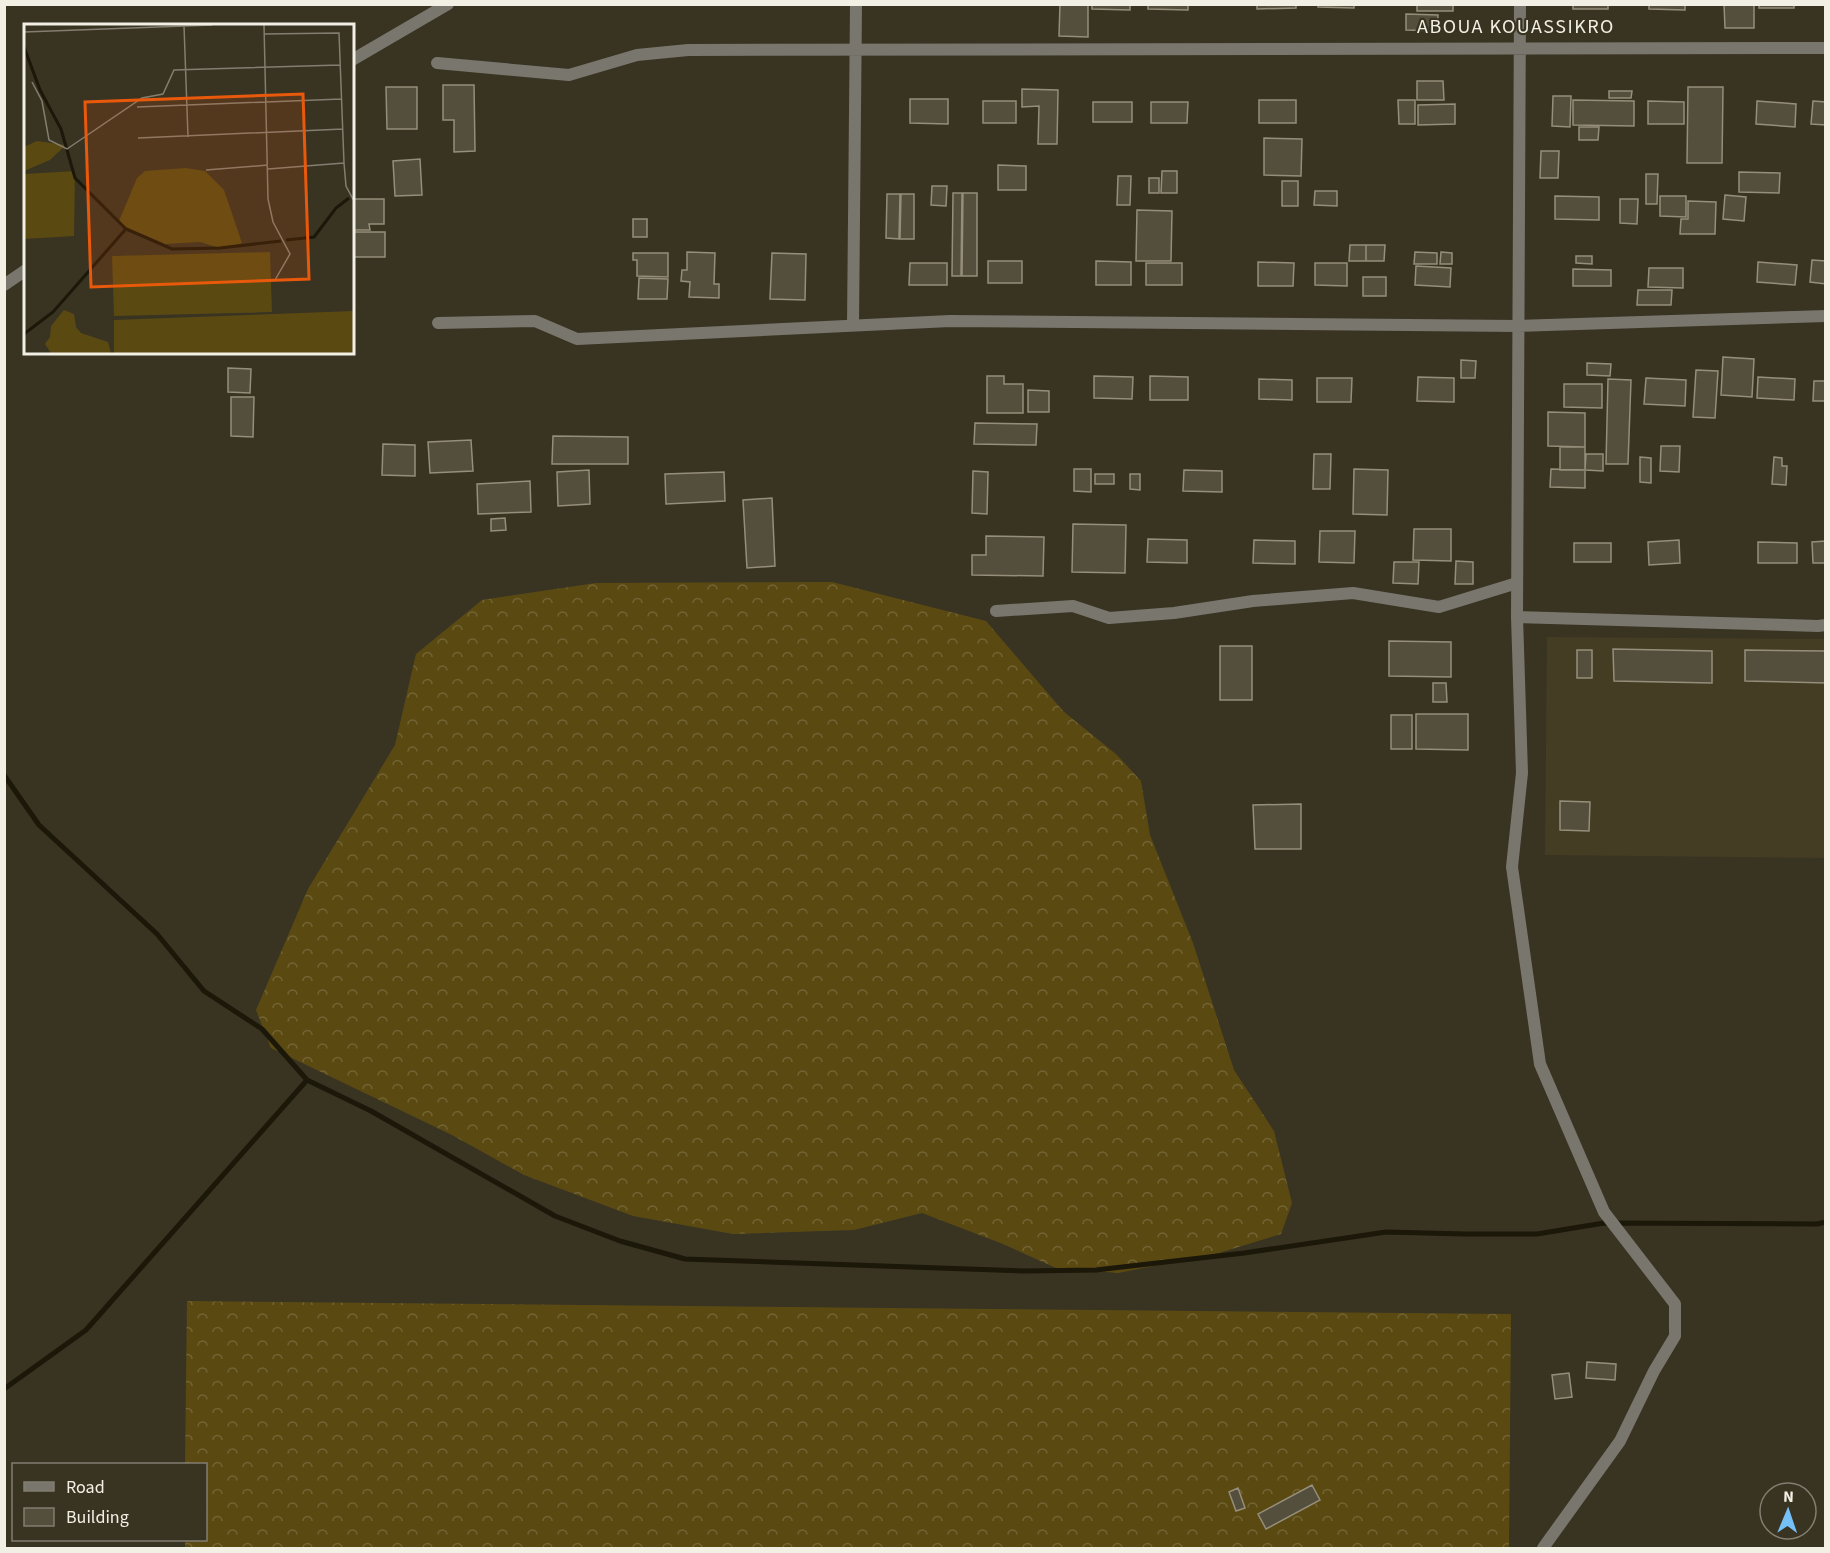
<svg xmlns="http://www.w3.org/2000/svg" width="1830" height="1553" font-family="'Source Sans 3',sans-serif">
	<defs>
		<pattern id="forest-crowns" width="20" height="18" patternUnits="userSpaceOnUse" patternTransform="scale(1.5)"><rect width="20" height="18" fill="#5a4a12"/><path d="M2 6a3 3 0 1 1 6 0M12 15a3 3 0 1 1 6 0" fill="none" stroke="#726434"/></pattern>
	</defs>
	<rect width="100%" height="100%" fill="#393322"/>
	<path fill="#453c24" d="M1547,637L1825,639V858L1545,855Z"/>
	<path fill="url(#forest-crowns)" d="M832,582L986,621L1063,711L1117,755L1141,781L1150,835L1193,943L1234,1070L1274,1131L1292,1203L1281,1234L1219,1253L1118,1273L1056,1268L1003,1244L922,1213L854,1230L733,1234L633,1216L524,1175L452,1135L271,1048L256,1010L308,889L395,745L416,654L482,600L596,583Z
		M187,1301L1511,1314L1509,1548H185V1540H206V1464H185Z"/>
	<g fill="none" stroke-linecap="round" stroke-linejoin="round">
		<path stroke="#1b1709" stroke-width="5" d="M4,775L39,825L157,934L204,991L262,1029L307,1080L371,1111L555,1216L620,1241L685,1259L1023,1271L1096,1270L1244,1253L1386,1232L1465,1234H1537L1604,1223L1817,1224L1826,1222
			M4,1389L86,1330L307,1080"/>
	</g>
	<path fill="#544e3c" stroke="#958e7a" stroke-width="1.5" d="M1060,4H1088V37L1059,36Z
		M1092,4H1130V10L1092,9Z
		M1148,4H1188V10L1148,9Z
		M1257,4H1296V8L1257,9Z
		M1318,4H1354V8L1318,7Z
		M1417,4H1453V11H1417Z
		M1573,4H1608V9H1573Z
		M1649,4H1685V10L1649,9Z
		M1724,4H1754V28H1725Z
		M1759,4H1794V8H1759Z
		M1406,14L1438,15L1437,31L1406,30Z
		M1417,81H1443L1444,100H1417Z
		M443,85H474L475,151L454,152V120H443Z
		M386,87H417V129H387Z
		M1688,87H1723L1722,163H1687Z
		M1022,89L1058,90L1057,144H1038L1039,106L1022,107Z
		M1609,91H1632L1631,98H1609Z
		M1553,96H1571L1570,127L1552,126Z
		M910,99H948V124L910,123Z
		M1259,100H1296V123H1259Z
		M1398,100H1415V124H1399Z
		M1573,100L1634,101V126L1573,125Z
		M983,101H1016V123H983Z
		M1648,101L1684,102V124H1648Z
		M1757,101L1796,104L1795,127L1756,124Z
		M1813,101L1826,102V125L1811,124Z
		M1093,102H1132V122H1093Z
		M1151,102H1188L1187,123H1151Z
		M1455,104V124L1418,125V105Z
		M1579,127H1599L1598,140H1579Z
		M1264,138L1302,139L1301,176L1264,175Z
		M1541,151H1559L1558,178H1540Z
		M420,159L422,195L395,196L393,161Z
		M998,165L1026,166V190H998Z
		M1162,171H1177V193H1161Z
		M1739,172L1780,173L1779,193L1739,192Z
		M1646,174H1658L1657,204H1646Z
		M1118,176H1131L1130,205H1117Z
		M1149,178H1159V193H1149Z
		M1282,181H1298V206H1282Z
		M932,186H947L946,206L931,205Z
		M1315,191H1337V206L1314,205Z
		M953,193H962L961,276H952Z
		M963,193H977V276H962Z
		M887,194H900L899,239L886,238Z
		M901,194H914V239H900Z
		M1725,195L1746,197L1744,221L1723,219Z
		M1555,196L1599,197V220L1555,219Z
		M1660,196H1686V217L1660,216Z
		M352,199H384V224H369L370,230H353Z
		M1620,199H1638L1637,224L1620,223Z
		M1688,201L1716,202L1715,234H1680L1681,219H1688Z
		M1137,210L1172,211L1171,261H1136Z
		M633,219H647V237H633Z
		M352,232H385V257H352Z
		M1350,245H1366V261H1349Z
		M1366,245H1385L1384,261H1366Z
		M687,252L715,253L714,284H719V298L689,297L690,282L681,281L682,270H687Z
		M1415,252L1437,253V264H1414Z
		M1441,252L1452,253V264H1440Z
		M633,253H668V277L637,276V260H633Z
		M772,253L806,254L805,300L770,299Z
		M1576,256H1592V264L1576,263Z
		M1812,260L1826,261V284L1810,282Z
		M988,261H1022V283H988Z
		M1096,261L1131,262V285H1096Z
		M1258,262L1294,263L1293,286H1258Z
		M1758,262L1797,265L1795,285L1757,282Z
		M910,263H947V285H909Z
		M1146,263H1182V285H1146Z
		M1315,263H1347V286L1315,285Z
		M1416,266L1451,268L1450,287L1415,285Z
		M1649,268H1683V288L1648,287Z
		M1573,269L1611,270V286H1573Z
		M1363,277H1386V296H1363Z
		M639,278L668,279L667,299H638Z
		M1638,290H1672L1671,305H1637Z
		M1723,357L1754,359L1752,397L1721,395Z
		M1461,360L1476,361L1475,378H1461Z
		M1587,363L1611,364L1610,376L1587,375Z
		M228,368L251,369L250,393L228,392Z
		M1696,370L1718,371L1715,418L1693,417Z
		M987,376H1004V384H1023V413H987Z
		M1094,376L1133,377L1132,399L1094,398Z
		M1150,376L1188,377V400H1150Z
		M1418,377L1454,378V402L1417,401Z
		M1758,377L1795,379L1794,400L1757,398Z
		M1317,378H1352L1351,402H1317Z
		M1646,378L1686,380L1685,406L1644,404Z
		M1259,379L1292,380V400L1259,399Z
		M1608,379L1631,380L1628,464H1606Z
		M1814,381H1826V401H1813Z
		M1564,384H1602V408L1564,407Z
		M1028,390L1049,391V412H1028Z
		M231,397H254L253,437L231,436Z
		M1548,412L1585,413V447L1548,446Z
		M975,423L1037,424L1036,445L974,444Z
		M553,436L628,437V464H552Z
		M471,440L473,471L430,473L428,442Z
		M383,444L415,445V476L382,475Z
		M1661,446H1680L1679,472L1660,471Z
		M1560,447H1585V470H1560Z
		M1314,454H1331L1330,489H1313Z
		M1586,454H1603V471L1585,470Z
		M1640,457L1651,458V483L1640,482Z
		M1774,457L1782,458V466H1787L1786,485L1772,484Z
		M1074,469H1091V492L1074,491Z
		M1354,469L1388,470L1387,515L1353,514Z
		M1551,469L1585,470V488L1550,487Z
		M589,470L590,504L558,506L557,472Z
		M1184,470L1222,471V492L1183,491Z
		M973,471L988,472L987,514L972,513Z
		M724,472L725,501L666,504L665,474Z
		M1095,474H1114V484H1095Z
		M1130,474H1140V490L1130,489Z
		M530,481L531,512L478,514L477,484Z
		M772,498L775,566L747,568L743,500Z
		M505,518L506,530L491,531V519Z
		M1073,524L1126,525L1125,573L1072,572Z
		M1414,529H1451V561L1413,560Z
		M1320,531H1355L1354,563L1319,562Z
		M986,536L1044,537L1043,576L972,575V555H986Z
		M1148,539L1187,540V563L1147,562Z
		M1254,540L1295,541V564L1253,563Z
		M1679,540L1680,563L1649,565L1648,542Z
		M1826,541V563H1813L1812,542Z
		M1758,542L1797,543V563H1758Z
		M1574,543H1611V562H1574Z
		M1456,561L1473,562V584H1455Z
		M1394,562H1419L1418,584L1393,583Z
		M1389,641L1451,642V677L1389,676Z
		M1220,646H1252V700H1220Z
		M1613,649L1712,651V683L1614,681Z
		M1577,650H1592V678H1577Z
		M1745,650L1826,651V683L1745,681Z
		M1433,683H1446L1447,702H1433Z
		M1416,714H1468V750L1416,749Z
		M1391,715H1412V749H1391Z
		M1560,801L1590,802L1589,831L1560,830Z
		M1301,804V849H1255L1253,805Z
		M1587,1362L1616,1364L1615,1380L1586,1378Z
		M1569,1373L1572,1397L1555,1399L1552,1375Z
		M1312,1485L1320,1500L1266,1529L1258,1514Z
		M1238,1488L1245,1508L1236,1511L1229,1492Z"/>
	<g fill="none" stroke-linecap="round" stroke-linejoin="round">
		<path stroke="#79766e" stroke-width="12" d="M1520,4L1517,617L1522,773L1512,867L1540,1064L1604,1212L1675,1304V1336L1654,1371L1620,1441L1543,1548
			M352,60L448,4
			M437,63L569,75L637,55L688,50L1826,48
			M4,285L26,270
			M438,323L535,321L577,339L950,321L1518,326L1826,316
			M853,325L856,4
			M996,611L1073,606L1109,618L1174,613L1253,601L1353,593L1439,607L1517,583
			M1517,617L1818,626L1826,625"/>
	</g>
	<g text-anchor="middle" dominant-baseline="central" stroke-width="4.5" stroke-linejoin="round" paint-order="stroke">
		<g font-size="20" letter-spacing="1.5" fill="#f2efe4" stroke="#393322">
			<text x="1516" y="27">ABOUA KOUASSIKRO</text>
		</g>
	</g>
	<g transform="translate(24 24)">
		<rect width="330" height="330" fill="#393322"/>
		<path d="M13,117L42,121L26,136L0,147V123ZM162,144L181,147L200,166L218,219L199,225L176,218L141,220L97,201L95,197L113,154L121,147ZM51,147L50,212L0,215V150ZM246,228L248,288L90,292L88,232ZM40,286L50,290L52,303L57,309L84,318L87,329H27L21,320L26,313L27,302ZM330,287V329H90V296Z" fill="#5a4a12"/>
		<path fill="none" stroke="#1b1709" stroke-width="3" d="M0,23L16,66L37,105L51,154L102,205L148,225L196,224L257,217M262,216L290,213L312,184L325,174M0,310L29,288L101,206"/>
		<path fill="none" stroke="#837e70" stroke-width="1.5" d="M240,1L244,175L249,198L266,230L251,256M160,2L164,113M0,8L188,1M240,10L315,9L320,139L322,162L330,177M8,58L18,77L25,116L43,125L118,74L139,70L150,46L316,41M113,83L317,75M114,114L319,105M244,145L320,139M182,146L244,141"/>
		<path fill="#e8590c" fill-opacity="0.15" stroke="#e8590c" stroke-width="3" d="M279,70L285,255L67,263L61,78Z"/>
		<rect width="330" height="330" fill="none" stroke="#f2efe4" stroke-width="3"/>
	</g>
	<rect width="1830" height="1553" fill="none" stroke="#f2efe4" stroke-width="12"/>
	<rect x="12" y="1463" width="195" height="78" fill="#393322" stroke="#837e70" stroke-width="1.5"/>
	<rect x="24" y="1482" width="30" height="9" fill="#79766e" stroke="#837e70" stroke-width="1.5"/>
	<text x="66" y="1493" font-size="18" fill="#f2efe4">Road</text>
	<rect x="24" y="1508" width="30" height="18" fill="#544e3c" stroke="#837e70" stroke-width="1.5"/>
	<text x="66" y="1523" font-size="18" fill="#f2efe4">Building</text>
	<g transform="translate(1788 1511) rotate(2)"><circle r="28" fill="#393322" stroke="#837e70" stroke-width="1.5"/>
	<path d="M0-4.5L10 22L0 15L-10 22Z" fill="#75c0f6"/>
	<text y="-9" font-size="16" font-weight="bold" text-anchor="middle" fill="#f2efe4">N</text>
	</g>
</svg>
